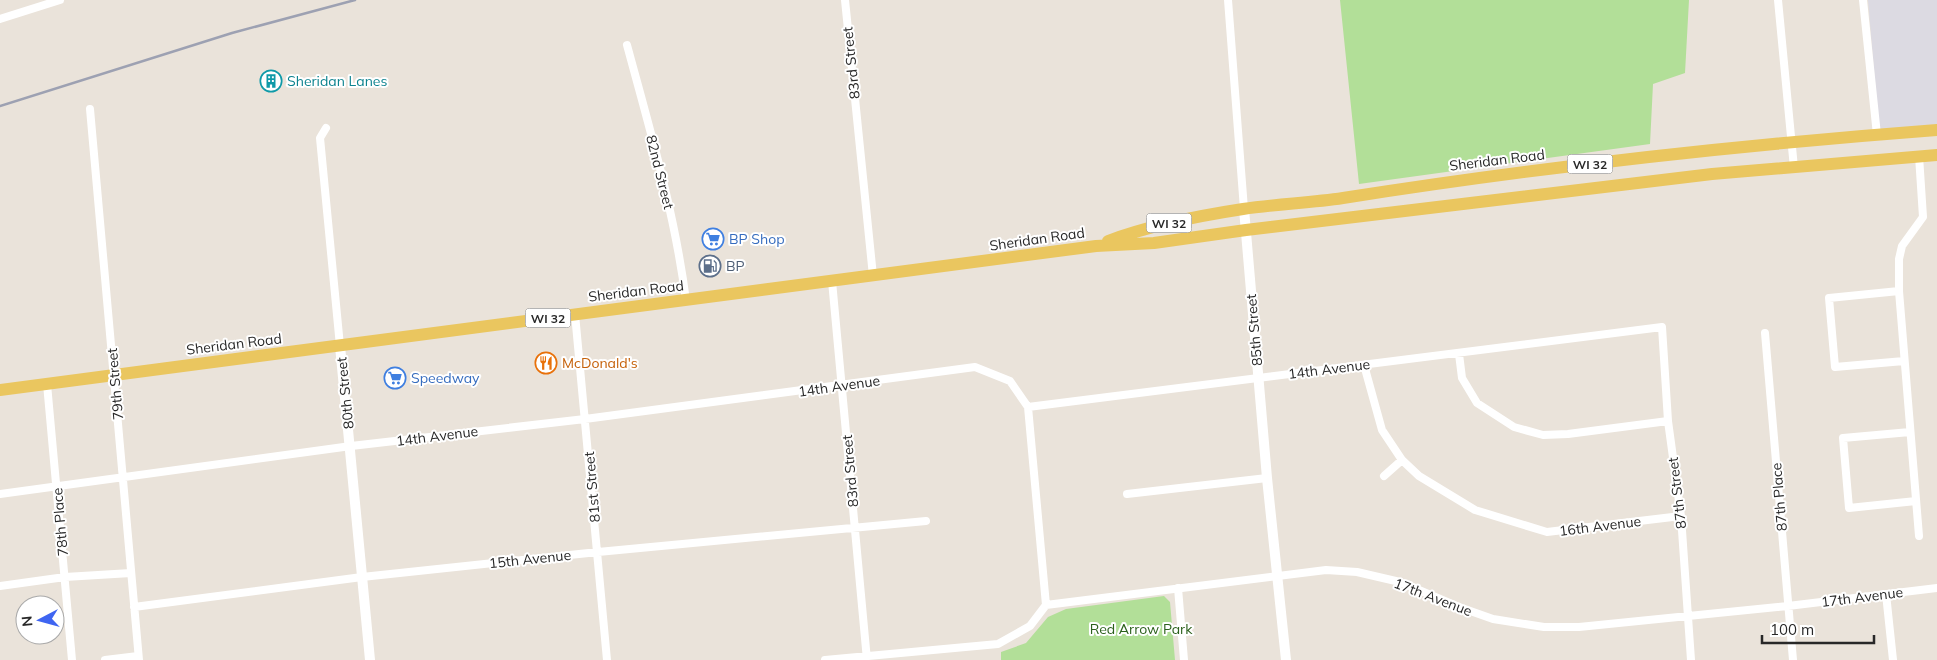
<svg xmlns="http://www.w3.org/2000/svg" width="1937" height="660" font-family="Mulish,sans-serif">
	<rect width="100%" height="100%" fill="#eae3da"/>
	<path fill="#dcdae2" d="M1868,0H1937V125L1881,130L1879,128Z"/>
	<path fill="#b2df98" d="M1340,0H1689L1685,73L1653,84L1650,144L1359,184Z
		M1164,596L1170,602L1175,660H1001V652L1026,643L1048,617L1066,609Z"/>
	<g fill="none" stroke-linecap="round" stroke-linejoin="round">
		<path stroke="#fff" stroke-width="8" d="M845,0L873,276
			M1228,0L1244,209
			M1778,0L1794,168
			M1863,0L1877,135
			M0,19L60,0
			M627,45C650,130 675,214 686,301
			M90,109L139,660
			M326,128L320,138L340,346
			M832,281L867,660
			M1899,291L1829,298L1835,367L1904,361
			M575,314L607,660
			M1765,333L1793,660
			M1459,354L1462,378L1477,403L1514,427L1543,435L1568,434L1668,421
			M1364,365L1382,430L1402,460L1419,476L1475,510L1547,532L1681,516
			M47,384L72,660
			M1028,407L1662,327L1668,421L1681,516L1691,660
			M1910,432L1843,438L1849,508L1916,501
			M1384,476L1402,460
			M0,494L351,446L585,419L975,367L1010,381L1028,407L1046,605
			M1127,494L1267,478
			M1919,536L1899,291V259L1902,246L1923,217L1919,156
			M0,586L65,577L131,573
			M1178,588L1184,660
			M1886,594L1893,660
			M134,607L362,577L598,552L926,521
			M105,660L138,656
			M825,660L998,644L1030,626L1046,605L1326,570L1357,572L1400,582L1459,607L1493,619L1544,627H1579L1788,606L1937,588"/>
		<path stroke="#fff" stroke-width="10" d="M1244,209L1267,478L1286,660
			M340,346L370,660"/>
		<path stroke="#eac65f" stroke-width="12" d="M1108,241C1151,225 1197,216 1243,209C1276,204 1310,203 1343,198C1540,167 1738,145 1937,130
			M0,390L1096,246L1154,243L1246,230L1712,174L1937,155"/>
		<path stroke="#9da1b2" stroke-width="2.5" d="M0,106L232,33L355,0"/>
	</g>
	<defs>
		<g id="building-ring" transform="scale(1.125)"><circle r="9.5" fill="#fff" stroke="#0f9aa8" stroke-width="1.5"/><path d="M-4-6H4V6H1V3H-1V6H-4ZM-2.5-4.3h1.7v1.8h-1.7ZM.8-4.3h1.7v1.8H.8ZM-2.5-1h1.7V.8h-1.7ZM.8-1h1.7V.8H.8Z" fill="#0f9aa8"/></g>
		<g id="supermarket-ring" transform="scale(1.125)"><circle r="9.5" fill="#fff" stroke="#3f7fe0" stroke-width="1.5"/><path d="M-6-5.5h2.5l.6 2H6L4.5 2H-2.5L-4.4-4H-6ZM-1.5 3.2a1.3 1.3 0 1 0 .1 0ZM3 3.2a1.3 1.3 0 1 0 .1 0Z" fill="#3f7fe0"/></g>
		<g id="fuel-ring" transform="scale(1.125)"><circle r="9.5" fill="#fff" stroke="#5c6f8a" stroke-width="1.5"/><path d="M-5.5-6h7V0h2V4h1.3V-2.5L3-4.5l.8-.8L6-3V5H2.5V1h-1V6h-7ZM-4.2-4.7v3.2H.2V-4.7Z" fill="#5c6f8a"/></g>
		<g id="restaurant-ring" transform="scale(1.125)"><circle r="9.5" fill="#fff" stroke="#e8710a" stroke-width="1.5"/><path d="M-5-6h1v4h1v-4h1v4h1v-4h1v5L-1.5 .5V6h-2V.5L-5-1ZM5-6V6H3V1.5H1.5Q1.5-4 5-6Z" fill="#e8710a"/></g>
	</defs>
	<g fill-rule="evenodd">
		<use href="#building-ring" x="271" y="81"/>
		<use href="#supermarket-ring" x="713" y="239"/>
		<use href="#fuel-ring" x="710" y="266"/>
		<use href="#restaurant-ring" x="546" y="363"/>
		<use href="#supermarket-ring" x="395" y="378"/>
	</g>
	<g text-anchor="middle" dominant-baseline="central" stroke-width="4" stroke-linejoin="round" paint-order="stroke">
		<g fill="#fff" stroke="#686868" stroke-width="1">
			<rect x="1567.5" y="154.5" width="45" height="19" rx="4"/>
			<rect x="1146.5" y="213.5" width="45" height="19" rx="4"/>
			<rect x="525.5" y="308.5" width="45" height="19" rx="4"/>
		</g>
		<g font-size="12" font-weight="bold" fill="#282828">
			<text x="1590" y="164">WI 32</text>
			<text x="1169" y="223">WI 32</text>
			<text x="548" y="318">WI 32</text>
		</g>
		<g font-size="14" fill="#282828" stroke="#fff">
			<text transform="translate(851 63) rotate(-96)">83rd Street</text>
			<text transform="translate(1497 160) rotate(-7)">Sheridan Road</text>
			<text transform="translate(660 172) rotate(76)">82nd Street</text>
			<text transform="translate(1037 239) rotate(-8)">Sheridan Road</text>
			<text transform="translate(636 291) rotate(-7)">Sheridan Road</text>
			<text transform="translate(1254 330) rotate(-95)">85th Street</text>
			<text transform="translate(234 344) rotate(-7)">Sheridan Road</text>
			<text transform="translate(1329 369) rotate(-7)">14th Avenue</text>
			<text transform="translate(115 384) rotate(-95)">79th Street</text>
			<text transform="translate(839 386) rotate(-8)">14th Avenue</text>
			<text transform="translate(345 393) rotate(-96)">80th Street</text>
			<text transform="translate(437 436) rotate(-7)">14th Avenue</text>
			<text transform="translate(850 471) rotate(-95)">83rd Street</text>
			<text transform="translate(592 487) rotate(-95)">81st Street</text>
			<text transform="translate(1677 493) rotate(-97)">87th Street</text>
			<text transform="translate(1779 497) rotate(-95)">87th Place</text>
			<text transform="translate(60 522) rotate(-95)">78th Place</text>
			<text transform="translate(1600 526) rotate(-7)">16th Avenue</text>
			<text transform="translate(530 559) rotate(-6)">15th Avenue</text>
			<text transform="translate(1433 597) rotate(21)">17th Avenue</text>
			<text transform="translate(1862 597) rotate(-7)">17th Avenue</text>
		</g>
		<g font-size="14" fill="#0d838f" stroke="#fff" text-anchor="start">
			<text x="287" y="81">Sheridan Lanes</text>
		</g>
		<g font-size="14" fill="#366cbe" stroke="#fff" text-anchor="start">
			<text x="729" y="239">BP Shop</text>
			<text x="411" y="378">Speedway</text>
		</g>
		<g font-size="14" fill="#4e5e75" stroke="#fff" text-anchor="start">
			<text x="726" y="266">BP</text>
		</g>
		<g font-size="14" fill="#c56008" stroke="#fff" text-anchor="start">
			<text x="562" y="363">McDonald's</text>
		</g>
		<g font-size="14" fill="#2c611c" stroke="#fff">
			<text x="1141" y="629">Red Arrow Park</text>
		</g>
	</g>
	<g transform="translate(40 620) rotate(264)"><circle r="24" fill="#ffffff" stroke="#a9a9a9"/>
	<path d="M0-4L9 19L0 12L-9 19Z" fill="#3f65f1"/>
	<text y="-8" font-size="14" font-weight="bold" text-anchor="middle" fill="#282828">N</text>
	</g>
	<path d="M1762 635v8h112v-8" fill="none" stroke="#282828" stroke-width="2.5"/>
	<text x="1770" y="635" font-size="15" fill="#282828" stroke="#ffffff" stroke-width="4" paint-order="stroke">100 m</text>
</svg>
